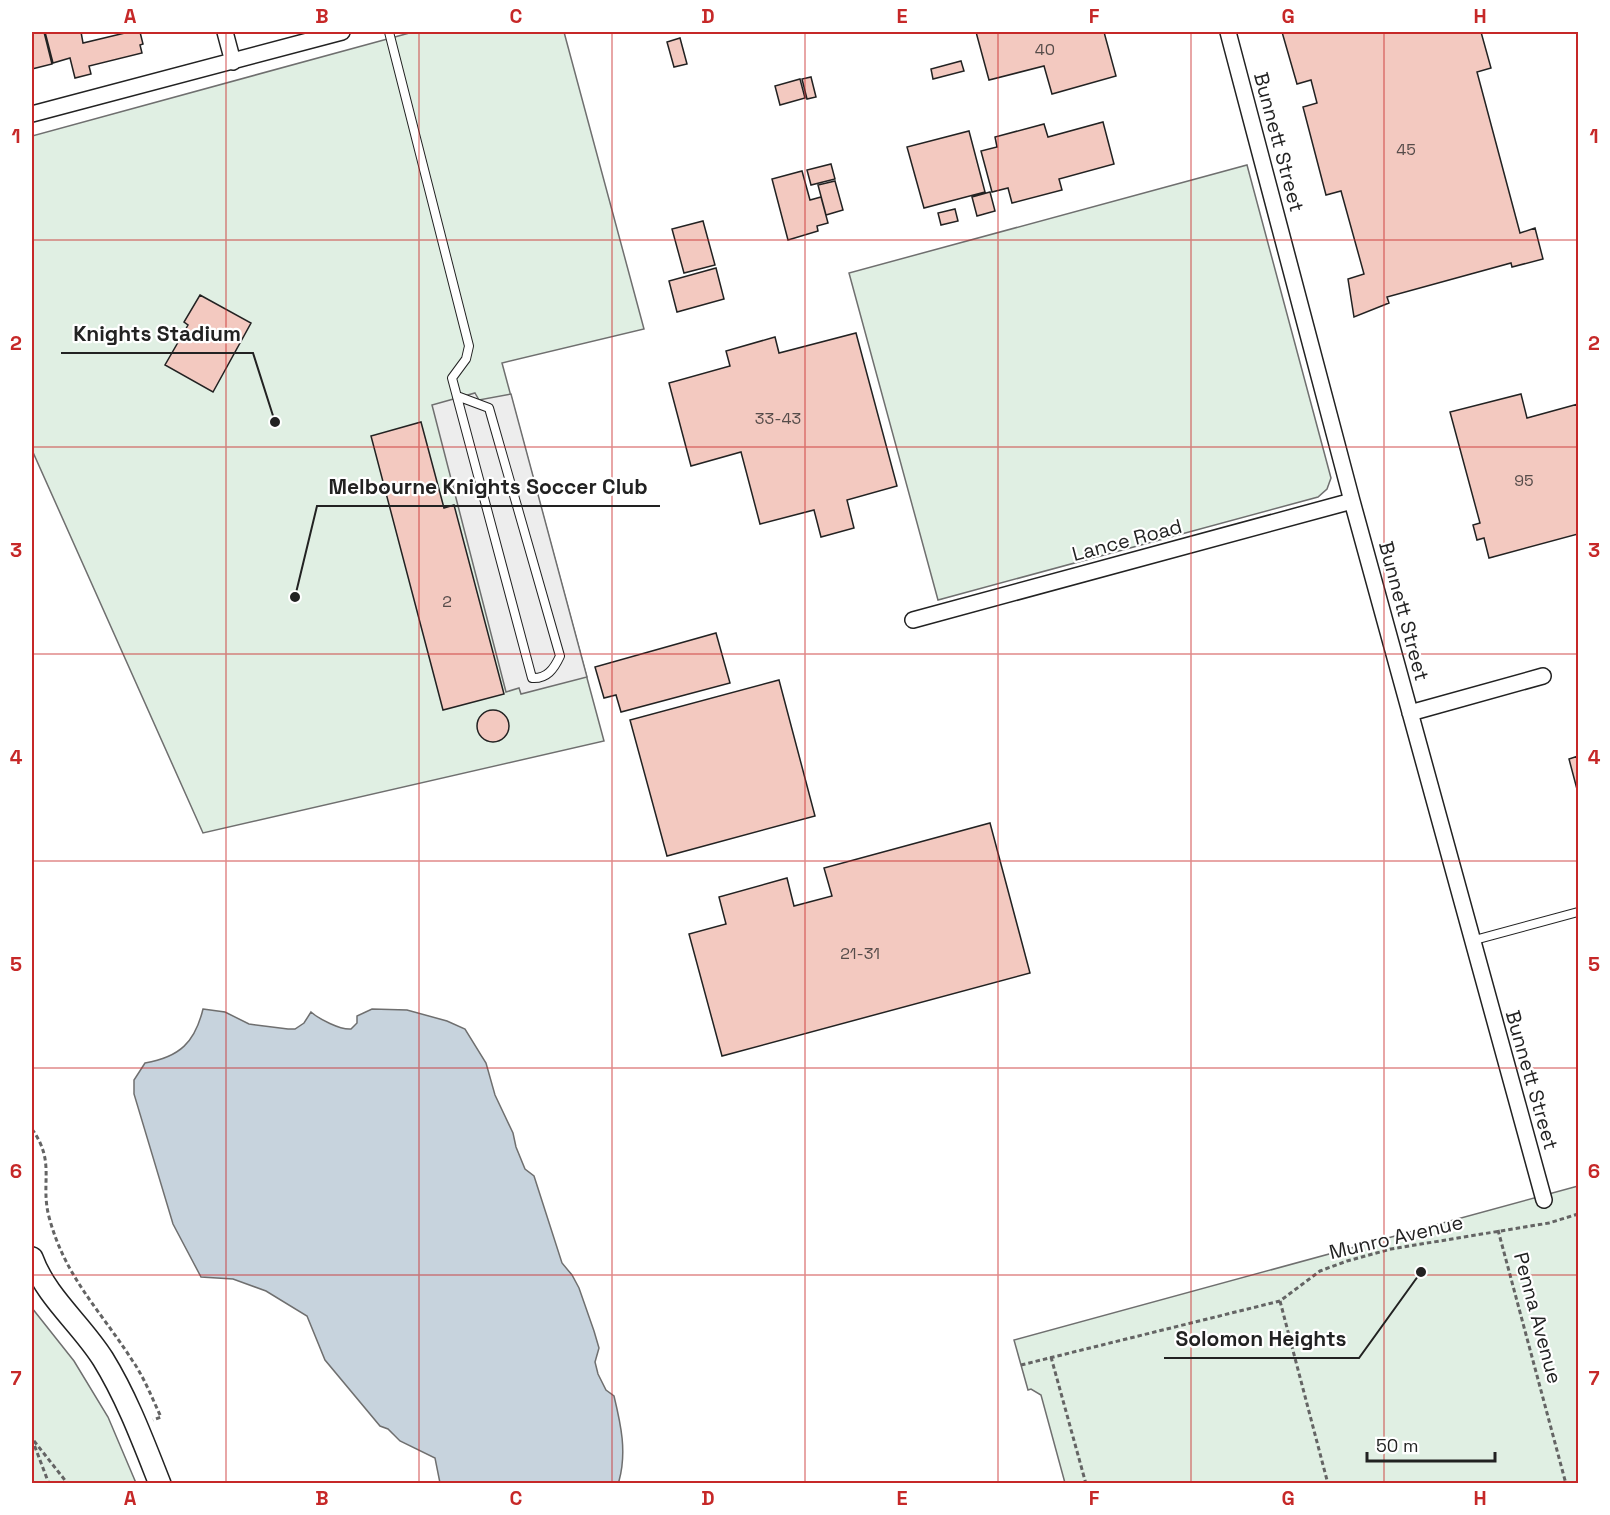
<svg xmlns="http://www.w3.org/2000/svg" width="1610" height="1515" font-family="'Space Grotesk',sans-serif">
	<rect width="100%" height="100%" fill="#fff"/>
	<path fill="#e0efe3" stroke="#6f6f6f" stroke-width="1.5" d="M413,32H564L644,329L502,363L604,741L203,833L32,450V136Z
		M1247,165L1331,478L1327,489L1318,497L938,600L849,273Z
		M1578,1186V1483H1065L1041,1395L1031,1389L1028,1390L1014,1340Z
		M32,1308L74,1361L108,1417L136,1483H32Z"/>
	<path fill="#ededed" stroke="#6f6f6f" stroke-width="1.5" d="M475,393L479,400L511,394L587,677L521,694L519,688L506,692L432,405Z"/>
	<path fill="#c7d3dd" stroke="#6f6f6f" stroke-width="1.5" d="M203,1009L225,1012L249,1024L288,1029H295L304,1023L311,1012C319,1019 340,1030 351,1029L357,1023V1016L372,1009L407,1010L447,1021L465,1029L486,1063L495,1095L513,1133L516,1147L525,1169L534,1176L562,1263L572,1275L579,1288L594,1331L599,1348L595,1362L598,1374L606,1390L614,1396C621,1425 627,1452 619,1481L615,1484L440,1483L435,1458L400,1441L388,1429L380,1426L325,1360L307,1316L266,1291L233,1279L201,1277L173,1224L134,1094V1080L145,1063C180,1057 195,1042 203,1009Z"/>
	<path fill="#f3c9c0" stroke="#222" stroke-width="1.5" d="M32,32H44L52,64L32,69Z
		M45,32H85H81L83,43L129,32H140L143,44L140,45L142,53L89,66L91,74L75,78L70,58L53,63Z
		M976,32H1037V33L1104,32L1116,76L1052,94L1044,66L989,80Z
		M1282,32H1481L1491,68L1477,72L1520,233L1535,228L1543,259L1512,267L1511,263L1387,297L1389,303L1354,317L1348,279L1364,274L1341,191L1326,195L1303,107L1317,103L1311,80L1297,84Z
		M680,38L687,64L674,67L667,42Z
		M961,61L964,71L933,79L931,69Z
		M811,77L816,97L807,99L802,79Z
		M800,79L805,98L780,105L775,86Z
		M1103,122L1114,164L1059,179L1062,190L1012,203L1008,188L992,192L981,151L997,147L995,137L1044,124L1048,137Z
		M969,131L985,192L924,208L907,147Z
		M831,164L835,179L811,185L807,170Z
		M802,171L810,200L821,197L828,223L817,226L818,231L788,240L772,179Z
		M835,181L843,210L826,215L818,185Z
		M990,192L995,211L977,216L972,197Z
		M955,209L958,221L941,225L938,213Z
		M703,221L715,265L684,273L672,229Z
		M716,268L724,299L677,312L669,281Z
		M200,295L251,323L213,392L165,365L188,325L184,322Z
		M856,333L897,486L847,500L854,528L821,537L814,510L760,524L741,452L691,466L669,383L730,366L726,351L775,337L779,353Z
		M1521,394L1527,418L1578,404V534L1489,558L1484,538L1477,540L1473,525L1480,523L1450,412Z
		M421,422L444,508L454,505L504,694L443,710L371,436Z
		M716,633L730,683L621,712L616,695L604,698L595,667Z
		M779,680L815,816L667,856L630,720Z
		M477 726a16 16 0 1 1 32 0a16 16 0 1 1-32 0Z
		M1578,756V793L1569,759Z
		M990,823L1030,973L722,1056L689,934L726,924L719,897L787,878L794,906L832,896L824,868Z"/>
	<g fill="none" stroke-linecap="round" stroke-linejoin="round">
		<g stroke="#222" stroke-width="10">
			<path id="lane" d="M389,32L469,346L466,359L452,378L532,678C547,679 554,669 560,656L489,408L457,396
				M1471,941L1578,912"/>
		</g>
		<g stroke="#222" stroke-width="18">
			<path id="street" d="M225,32L233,62
				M1228,32L1352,501L1544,1200
				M32,114L342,32
				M913,620L1352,501
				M1410,713L1543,676"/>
		</g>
		<g stroke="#222" stroke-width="24">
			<path id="secondary" d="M32,1258C46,1297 81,1324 103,1359C127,1398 143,1441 160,1484"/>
		</g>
		<path stroke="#646464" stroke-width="3" stroke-dasharray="4.5 3" stroke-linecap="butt" d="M32,1129C56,1163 40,1182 49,1217C65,1277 100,1310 132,1360C144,1377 152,1398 161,1417L153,1420
			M1498,1230L1566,1484
			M1280,1301L1328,1484
			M1051,1357L1086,1484
			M1021,1365L1280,1301L1320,1271L1347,1261L1391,1249L1549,1223L1578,1214
			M32,1439L49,1484
			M34,1441L68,1484"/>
		<use href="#lane" stroke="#fff" stroke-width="8"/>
		<use href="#street" stroke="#fff" stroke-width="15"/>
		<use href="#secondary" stroke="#fff" stroke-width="21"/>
	</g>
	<path fill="none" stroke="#c62828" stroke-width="1.5" stroke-opacity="0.55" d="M226,32V1484M419,32V1484M612,32V1484M805,32V1484M998,32V1484M1191,32V1484M1384,32V1484M32,240H1578M32,447H1578M32,654H1578M32,861H1578M32,1068H1578M32,1275H1578"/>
	<g text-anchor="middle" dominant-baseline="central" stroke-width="4.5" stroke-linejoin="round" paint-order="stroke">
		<g font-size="16" fill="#564c4a">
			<text x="1045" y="49">40</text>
			<text x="1406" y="149">45</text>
			<text x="778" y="418">33-43</text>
			<text x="1524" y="480">95</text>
			<text x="447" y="601">2</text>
			<text x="860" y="953">21-31</text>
		</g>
		<g font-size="20" fill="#222" stroke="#fff">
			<text transform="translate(1279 142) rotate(75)">Bunnett Street</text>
			<text transform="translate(1127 540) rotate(-15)">Lance Road</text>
			<text transform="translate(1404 611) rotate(75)">Bunnett Street</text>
			<text transform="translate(1532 1080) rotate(74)">Bunnett Street</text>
			<text transform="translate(1396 1237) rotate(-13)">Munro Avenue</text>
			<text transform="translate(1538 1318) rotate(75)">Penna Avenue</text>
		</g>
	</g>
	<path fill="none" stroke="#222" stroke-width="2" d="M275 422L253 353H61M295 597L317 506H660M1421 1272L1359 1358H1164"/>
	<g fill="#222" stroke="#fff" stroke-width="2">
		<circle cx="275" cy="422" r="6"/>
		<circle cx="295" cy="597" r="6"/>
		<circle cx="1421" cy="1272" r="6"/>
	</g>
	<g font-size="21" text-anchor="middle" font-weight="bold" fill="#222" stroke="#fff" stroke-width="4.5" stroke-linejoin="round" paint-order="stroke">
		<text x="157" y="341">Knights Stadium</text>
		<text x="488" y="494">Melbourne Knights Soccer Club</text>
		<text x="1261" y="1346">Solomon Heights</text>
	</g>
	<rect width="1610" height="1515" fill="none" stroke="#ffffff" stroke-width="66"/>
	<path d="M1367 1452v9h128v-9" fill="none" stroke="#222222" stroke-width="3"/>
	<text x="1376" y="1452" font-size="18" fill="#222222" stroke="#ffffff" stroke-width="4.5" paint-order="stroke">50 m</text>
	<rect x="33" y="33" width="1544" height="1449" fill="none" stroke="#c62828" stroke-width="2"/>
	<g font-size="20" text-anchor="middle" font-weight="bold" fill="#c62828">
		<text x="130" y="23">A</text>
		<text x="322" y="23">B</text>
		<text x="516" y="23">C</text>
		<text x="708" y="23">D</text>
		<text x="902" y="23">E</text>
		<text x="1094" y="23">F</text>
		<text x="1288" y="23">G</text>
		<text x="1480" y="23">H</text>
		<text x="16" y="143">1</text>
		<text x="1594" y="143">1</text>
		<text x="16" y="350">2</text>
		<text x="1594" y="350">2</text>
		<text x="16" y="557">3</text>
		<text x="1594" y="557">3</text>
		<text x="16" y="764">4</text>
		<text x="1594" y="764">4</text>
		<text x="16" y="971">5</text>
		<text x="1594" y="971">5</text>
		<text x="16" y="1178">6</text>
		<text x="1594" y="1178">6</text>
		<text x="16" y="1385">7</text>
		<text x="1594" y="1385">7</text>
		<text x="130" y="1505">A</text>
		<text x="322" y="1505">B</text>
		<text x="516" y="1505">C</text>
		<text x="708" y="1505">D</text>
		<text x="902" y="1505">E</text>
		<text x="1094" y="1505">F</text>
		<text x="1288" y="1505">G</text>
		<text x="1480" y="1505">H</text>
	</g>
</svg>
